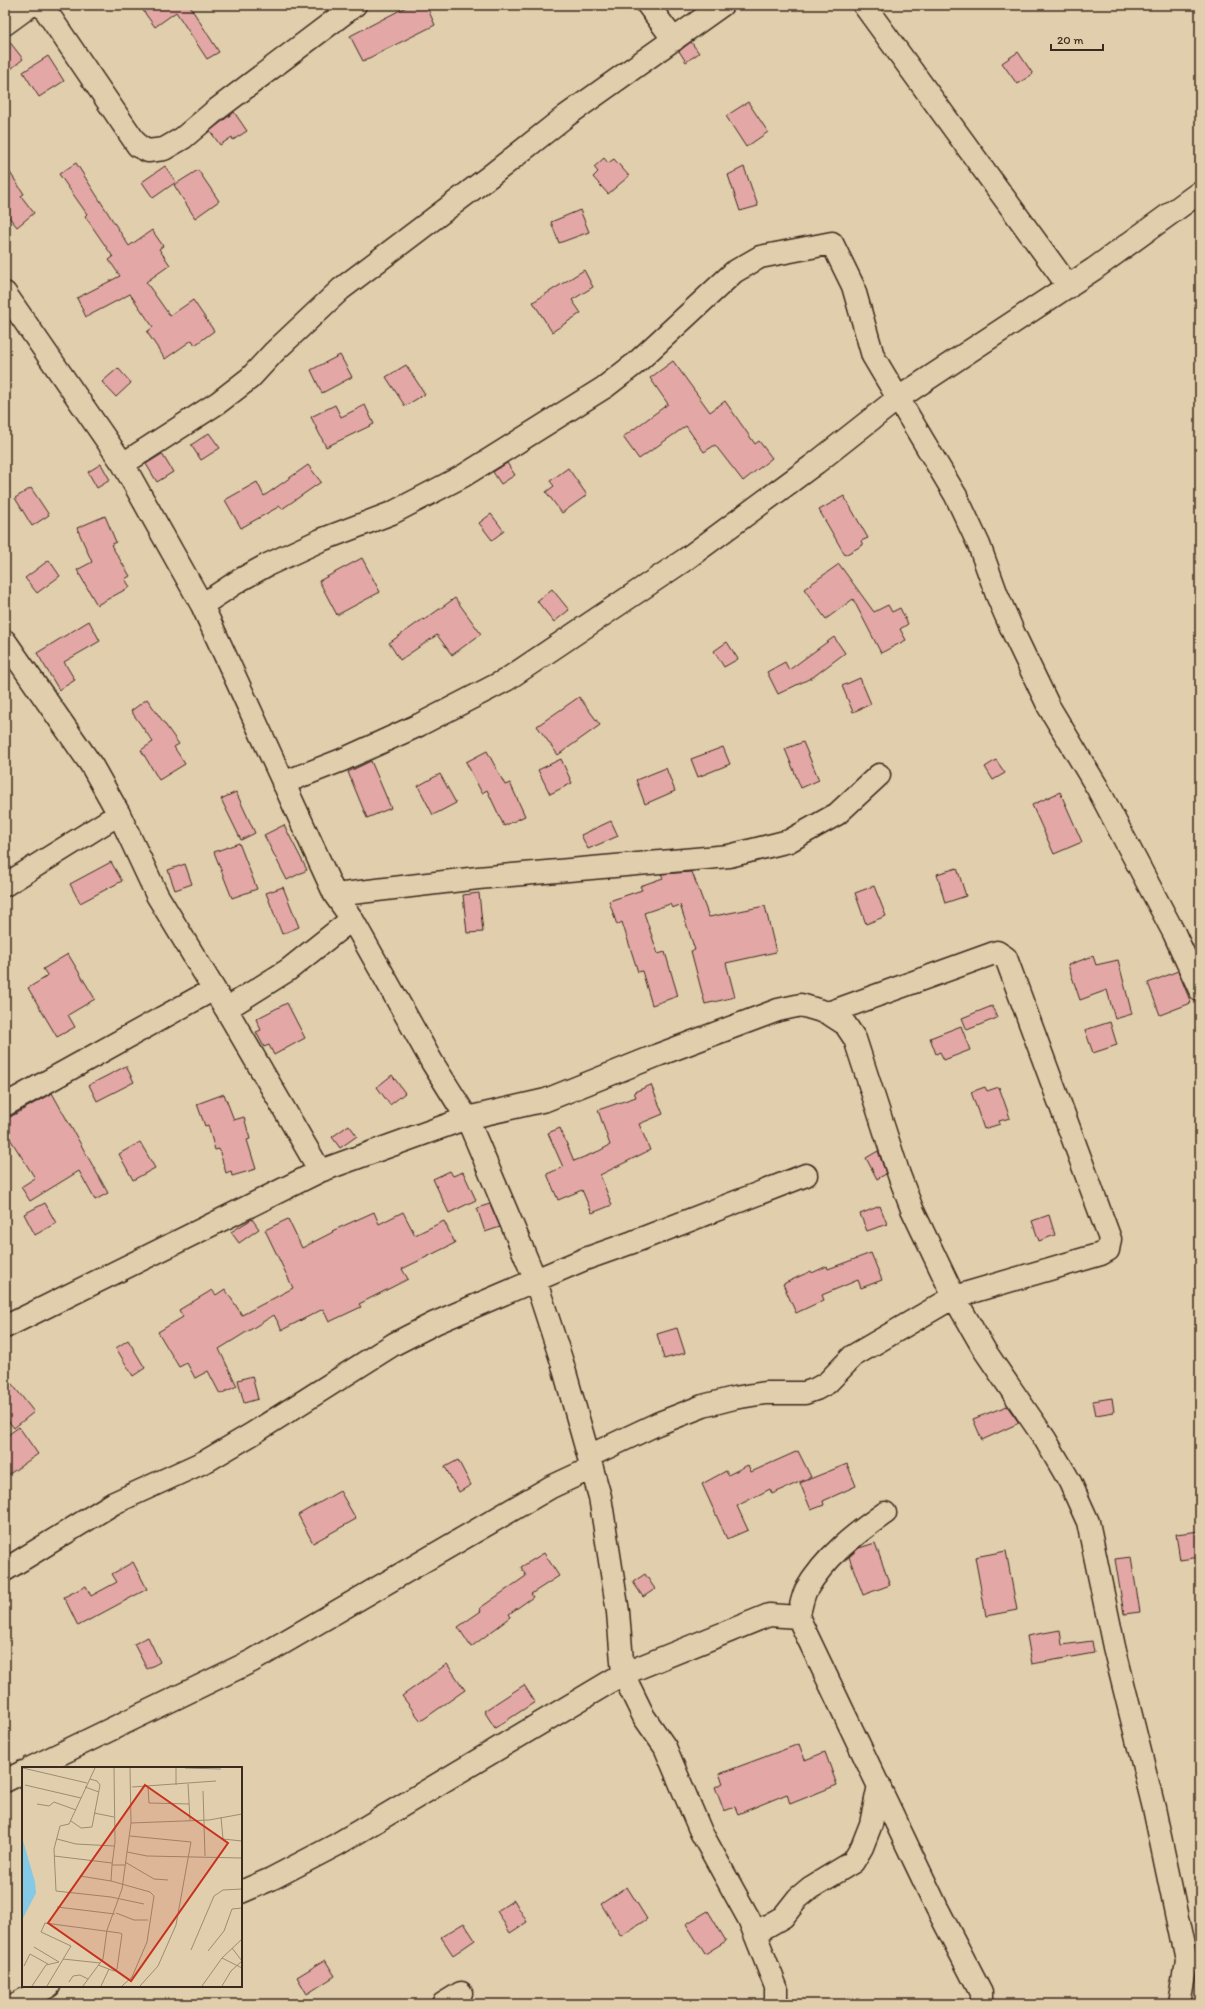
<svg xmlns="http://www.w3.org/2000/svg" width="1205" height="2009" font-family="Itim,sans-serif">
	<rect width="100%" height="100%" fill="#e0ceac"/>
	<filter id="ink" filterUnits="userSpaceOnUse"><feTurbulence type="fractalNoise" baseFrequency=".025" numOctaves="2"/><feDisplacementMap in="SourceGraphic" scale="8" xChannelSelector="R" yChannelSelector="G"/><feConvolveMatrix kernelMatrix="1 2 1 2 8 2 1 2 1" color-interpolation-filters="sRGB"/></filter>
	<g filter="url(#ink)">
		<path fill="#e3a8a6" stroke="#3b2a1e" d="M139,5H189L219,52L207,59L176,12L155,27Z
			M410,5H426L435,25L363,61L350,36Z
			M5,36L23,59L5,74Z
			M691,42L699,53L686,62L679,51Z
			M1018,52L1033,74L1017,84L1002,63Z
			M48,56L64,81L39,97L23,72Z
			M748,102L768,132L746,147L726,116Z
			M234,112L247,131L233,140L232,137L220,145L210,131Z
			M604,158L608,163L614,159L629,176L608,194L593,177L598,172L594,167Z
			M76,163L129,246L152,230L163,246L159,249L170,265L146,282L170,316L193,300L214,331L195,345L192,340L165,359L147,332L153,327L130,294L86,317L77,298L120,276L109,260L113,257L85,216L87,214L59,174Z
			M5,165L24,194L21,196L34,213L17,227L5,212Z
			M165,166L176,182L153,198L142,182Z
			M744,167L758,206L740,211L728,175Z
			M198,170L219,201L195,218L174,185Z
			M580,210L589,232L559,243L551,222Z
			M584,270L593,287L572,300L581,313L552,332L533,302Z
			M340,355L352,377L322,393L311,370Z
			M673,361L710,412L725,401L755,444L759,441L772,458L743,481L715,445L704,452L686,426L639,459L623,437L668,404L650,378Z
			M406,365L425,394L405,406L386,377Z
			M118,368L131,383L116,397L102,382Z
			M335,405L341,417L365,405L374,424L326,447L311,417Z
			M209,433L220,448L201,460L191,445Z
			M162,454L173,472L157,482L146,464Z
			M507,463L515,475L501,484L493,472Z
			M101,464L110,480L97,488L88,472Z
			M308,465L321,482L282,509L280,506L241,528L225,500L257,482L264,496Z
			M568,468L587,495L562,513L546,492L554,486L550,481Z
			M31,488L49,515L32,526L15,498Z
			M844,496L868,538L861,541L863,545L845,555L819,510Z
			M491,514L504,531L492,540L479,523Z
			M105,516L116,542L111,545L130,576L125,579L130,587L97,605L77,570L92,562L77,528Z
			M362,558L380,592L337,615L319,581Z
			M49,560L60,576L37,593L25,578Z
			M839,564L874,612L888,605L892,612L900,608L908,624L900,629L906,640L881,653L853,599L826,619L804,589Z
			M552,589L569,610L554,622L537,601Z
			M455,598L481,634L452,655L437,635L400,660L389,643L423,619L424,620Z
			M89,621L100,641L64,662L75,680L59,690L37,653Z
			M834,637L845,653L813,677L778,694L767,672L785,662L789,670Z
			M727,642L738,659L724,667L714,651Z
			M860,678L871,704L853,712L842,686Z
			M579,697L600,725L558,755L537,726Z
			M147,699L179,744L174,747L185,764L159,780L141,750L153,742L131,711Z
			M803,742L819,780L801,788L785,749Z
			M723,747L730,764L698,777L691,759Z
			M487,751L505,785L510,783L525,816L504,826L487,790L482,793L466,762Z
			M561,759L572,783L550,794L538,770Z
			M996,760L1005,773L993,780L985,767Z
			M371,761L391,808L367,818L348,772Z
			M666,768L675,791L645,804L636,780Z
			M440,774L456,803L433,815L418,786Z
			M236,792L255,833L241,840L221,799Z
			M1060,792L1082,842L1054,854L1032,805Z
			M611,821L618,836L588,849L581,835Z
			M284,825L307,870L287,880L264,835Z
			M239,843L257,889L232,898L214,852Z
			M111,862L122,881L80,903L70,884Z
			M185,864L192,884L175,890L168,870Z
			M957,868L966,896L945,903L937,874Z
			M692,872L709,917L765,906L776,952L726,963L735,997L705,1004L691,951L695,950L680,905L672,908L670,904L644,913L658,954L665,952L678,996L652,1005L642,971L638,972L622,922L617,925L609,901L642,890L640,886L663,878L661,874Z
			M874,886L886,916L866,924L855,893Z
			M283,887L299,927L282,934L266,893Z
			M479,893L483,932L467,933L463,895Z
			M68,954L95,999L68,1015L75,1027L57,1037L28,988L48,976L43,969Z
			M1093,956L1096,965L1118,960L1132,1014L1115,1019L1107,990L1080,1000L1068,965Z
			M1178,971L1191,1003L1160,1015L1148,983Z
			M287,1003L305,1038L274,1055L269,1045L264,1047L256,1032L261,1030L256,1019Z
			M992,1006L997,1018L967,1030L962,1018Z
			M1110,1022L1117,1045L1093,1053L1085,1030Z
			M961,1026L970,1050L944,1060L940,1052L936,1054L930,1038Z
			M126,1066L134,1082L97,1101L89,1085Z
			M392,1075L405,1093L390,1105L377,1087Z
			M651,1085L663,1114L639,1124L650,1150L600,1175L612,1205L592,1213L582,1190L558,1200L547,1174L563,1167L548,1133L560,1128L574,1161L599,1151L610,1145L598,1110L636,1097L634,1092Z
			M985,1087L987,1091L999,1087L1010,1118L999,1121L1000,1124L984,1129L971,1092Z
			M52,1093L108,1193L95,1200L79,1171L30,1201L21,1187L35,1178L5,1131V1120Z
			M224,1094L234,1120L244,1117L250,1139L247,1140L256,1169L232,1176L231,1171L226,1173L219,1149L215,1150L208,1125L205,1126L197,1104Z
			M349,1125L357,1136L340,1148L332,1137Z
			M140,1142L155,1168L133,1180L119,1154Z
			M878,1151L886,1174L877,1179L866,1158Z
			M450,1171L453,1176L463,1172L476,1200L449,1213L433,1179Z
			M45,1203L56,1223L35,1235L24,1214Z
			M490,1204L500,1227L485,1232L477,1208Z
			M880,1206L887,1224L867,1231L860,1214Z
			M374,1212L379,1224L403,1212L415,1235L444,1221L455,1243L402,1269L408,1279L359,1304L361,1307L329,1322L323,1309L282,1330L274,1315L219,1349L237,1386L220,1394L208,1371L195,1378L187,1363L179,1367L158,1332L183,1317L179,1310L212,1290L216,1295L225,1289L242,1315L293,1288L265,1230L288,1219L302,1248L333,1232L332,1231Z
			M1049,1215L1055,1235L1039,1241L1032,1221Z
			M252,1219L259,1229L239,1243L231,1232Z
			M871,1253L882,1280L861,1288L858,1280L822,1295L824,1300L796,1313L783,1284L811,1271L812,1273L827,1266L828,1269Z
			M677,1328L685,1353L664,1359L657,1334Z
			M128,1340L145,1368L133,1376L116,1348Z
			M5,1375L34,1412L14,1428L5,1417Z
			M252,1376L258,1399L244,1403L238,1380Z
			M1112,1398L1114,1412L1096,1415L1093,1401Z
			M1007,1406L1019,1423L982,1440L973,1419Z
			M19,1427L38,1454L5,1477V1437Z
			M798,1451L811,1477L772,1494L770,1489L737,1506L748,1530L727,1539L702,1484L726,1471L728,1475L748,1465L751,1472Z
			M458,1460L471,1485L459,1492L445,1467Z
			M847,1464L856,1486L823,1501L824,1505L811,1510L800,1483Z
			M340,1491L356,1519L313,1543L298,1515Z
			M1200,1531V1557L1180,1560L1176,1534Z
			M875,1543L890,1585L863,1595L849,1557L859,1548Z
			M1006,1551L1017,1610L986,1616L975,1557Z
			M544,1553L559,1576L531,1594L533,1597L509,1614L511,1617L471,1647L458,1627L481,1611L480,1608L526,1576L521,1567Z
			M1131,1557L1140,1612L1124,1614L1115,1559Z
			M133,1562L147,1589L78,1626L64,1597L86,1586L91,1596L117,1582L112,1574Z
			M645,1574L655,1589L643,1597L633,1582Z
			M1060,1630L1062,1645L1092,1641L1094,1653L1032,1664L1027,1636Z
			M148,1637L160,1662L147,1669L134,1644Z
			M447,1664L465,1690L421,1721L402,1696Z
			M524,1685L535,1702L495,1728L484,1711Z
			M799,1744L805,1760L825,1752L837,1785L790,1804L787,1794L738,1814L735,1807L724,1811L715,1787L723,1783L719,1774Z
			M627,1887L647,1919L621,1936L601,1904Z
			M514,1900L527,1922L510,1933L497,1911Z
			M708,1911L726,1941L705,1954L686,1924Z
			M464,1923L475,1940L453,1955L441,1937Z
			M325,1960L335,1976L307,1994L297,1977Z"/>
		<g fill="none" stroke-linecap="round" stroke-linejoin="round">
			<g stroke="#3b2a1e" stroke-width="25">
				<path id="minor" d="M42,5L138,146L148,151L164,149L183,138L216,110L355,5
					M648,5L674,40
					M864,5L1069,287
					M5,24L31,5
					M5,293L123,464L202,605L335,895L352,919L432,1062L467,1118L535,1279L562,1362L600,1497L618,1612L623,1674L644,1717L665,1747L701,1832L749,1919L776,1987V2004
					M123,464L219,402L250,378L274,352L341,289L490,176L566,116L722,5
					M202,605L240,580L267,565L321,540L392,513L463,476L605,387L636,363L734,272L760,257L832,243L853,286L873,356L956,496L979,545L997,595L1014,634L1049,707L1097,787L1174,933L1200,990
					M5,641L92,766L119,814L157,895L226,1009L288,970L352,919
					M283,783L342,760L419,725L506,680L686,559L816,463L897,399L1094,269L1200,192
					M5,885L119,814
					M335,895L478,878L729,856L789,841L837,814L879,775
					M5,1105L214,989
					M320,1171L467,1118L546,1100L658,1055L778,1010L801,1005L828,1013L845,1024L855,1039L899,1175L912,1209L954,1297L985,1351L1045,1439L1070,1482L1088,1522L1114,1647L1154,1808L1186,1961L1179,2004
					M5,1327L320,1171L226,1009
					M589,1456L657,1424L703,1406L734,1398L765,1393H805L816,1389L827,1383L853,1356L954,1297L1101,1254L1108,1250L1110,1239L1006,958L997,952L828,1013
					M5,1570L114,1503L208,1460L252,1434L394,1344L435,1323L585,1259L633,1242L806,1175
					M798,1617C801,1608 802,1598 806,1590C825,1557 855,1534 885,1513
					M31,1768L252,1661L551,1487L592,1468
					M5,1781L23,1772
					M241,1892L271,1879L336,1845L623,1674L769,1615L798,1617L937,1908L981,1993V2004
					M755,1933L783,1917L798,1898L810,1888L853,1862L862,1847L871,1824L879,1785
					M16,2004L49,1986
					M443,2004L461,1993"/>
			</g>
			<use href="#minor" stroke="#e0ceac" stroke-width="22"/>
		</g>
	</g>
	<g transform="translate(22 1767)">
		<rect width="220" height="220" fill="#e0ceac"/>
		<path d="M0,70L13,115L14,126L0,153Z" fill="#84c9e5"/>
		<path fill="none" stroke="#9e8c73" stroke-width="1" d="M1,1L65,16M73,1L47,57L38,59L32,82L34,124L89,130L122,137M92,1L93,75L90,98H103M163,1L199,2M166,17L168,53M3,18L59,31M154,18V1M63,20L77,25M110,20L194,14M126,20L127,36L167,37M181,24L183,89M15,37L27,39L32,35L54,43M72,46L92,50M199,50L201,72L220,74M49,54L59,61L70,60L78,18L75,14L68,12M109,56L187,53L220,47M108,69L169,75L154,158L136,199L118,219M35,72L54,77L92,79M105,85L125,89L220,91M32,89L90,96M103,95L132,112L146,113M58,109L89,114L90,98M89,114L128,125L132,129L125,175L110,210L100,219M35,140L93,147M94,146L112,153H126M12,180L37,195M169,183L192,129L201,123L220,122M186,184L202,164L210,142L220,141M200,191L220,201M41,192L78,196M2,199L8,187L26,197M47,215L51,209L58,208L66,212M10,219L24,198L37,195M25,219L49,179L19,165L23,156L98,166L100,167L95,202L92,204L76,198M61,219L81,192L85,163L100,122L109,56L108,1M79,219L87,202M180,219L200,191L220,172M200,219L209,204L220,194L210,181"/>
		<path fill="#c8321e" fill-opacity="0.15" stroke="#c8321e" stroke-width="2" d="M123,18L206,76L109,214L26,156Z"/>
		<rect width="220" height="220" fill="none" stroke="#3b2a1e" stroke-width="2"/>
	</g>
	<rect width="1205" height="2009" fill="none" stroke="#e0ceac" stroke-width="20"/>
	<rect x="10" y="10" width="1185" height="1989" fill="none" stroke="#3b2a1e" stroke-width="1.5" filter="url(#ink)"/>
	<path d="M1051 44v6h52v-6" fill="none" stroke="#3b2a1e" stroke-width="2"/>
	<text x="1057" y="44" font-size="12" fill="#3b2a1e" stroke="#e0ceac" stroke-width="3" paint-order="stroke">20 m</text>
</svg>
